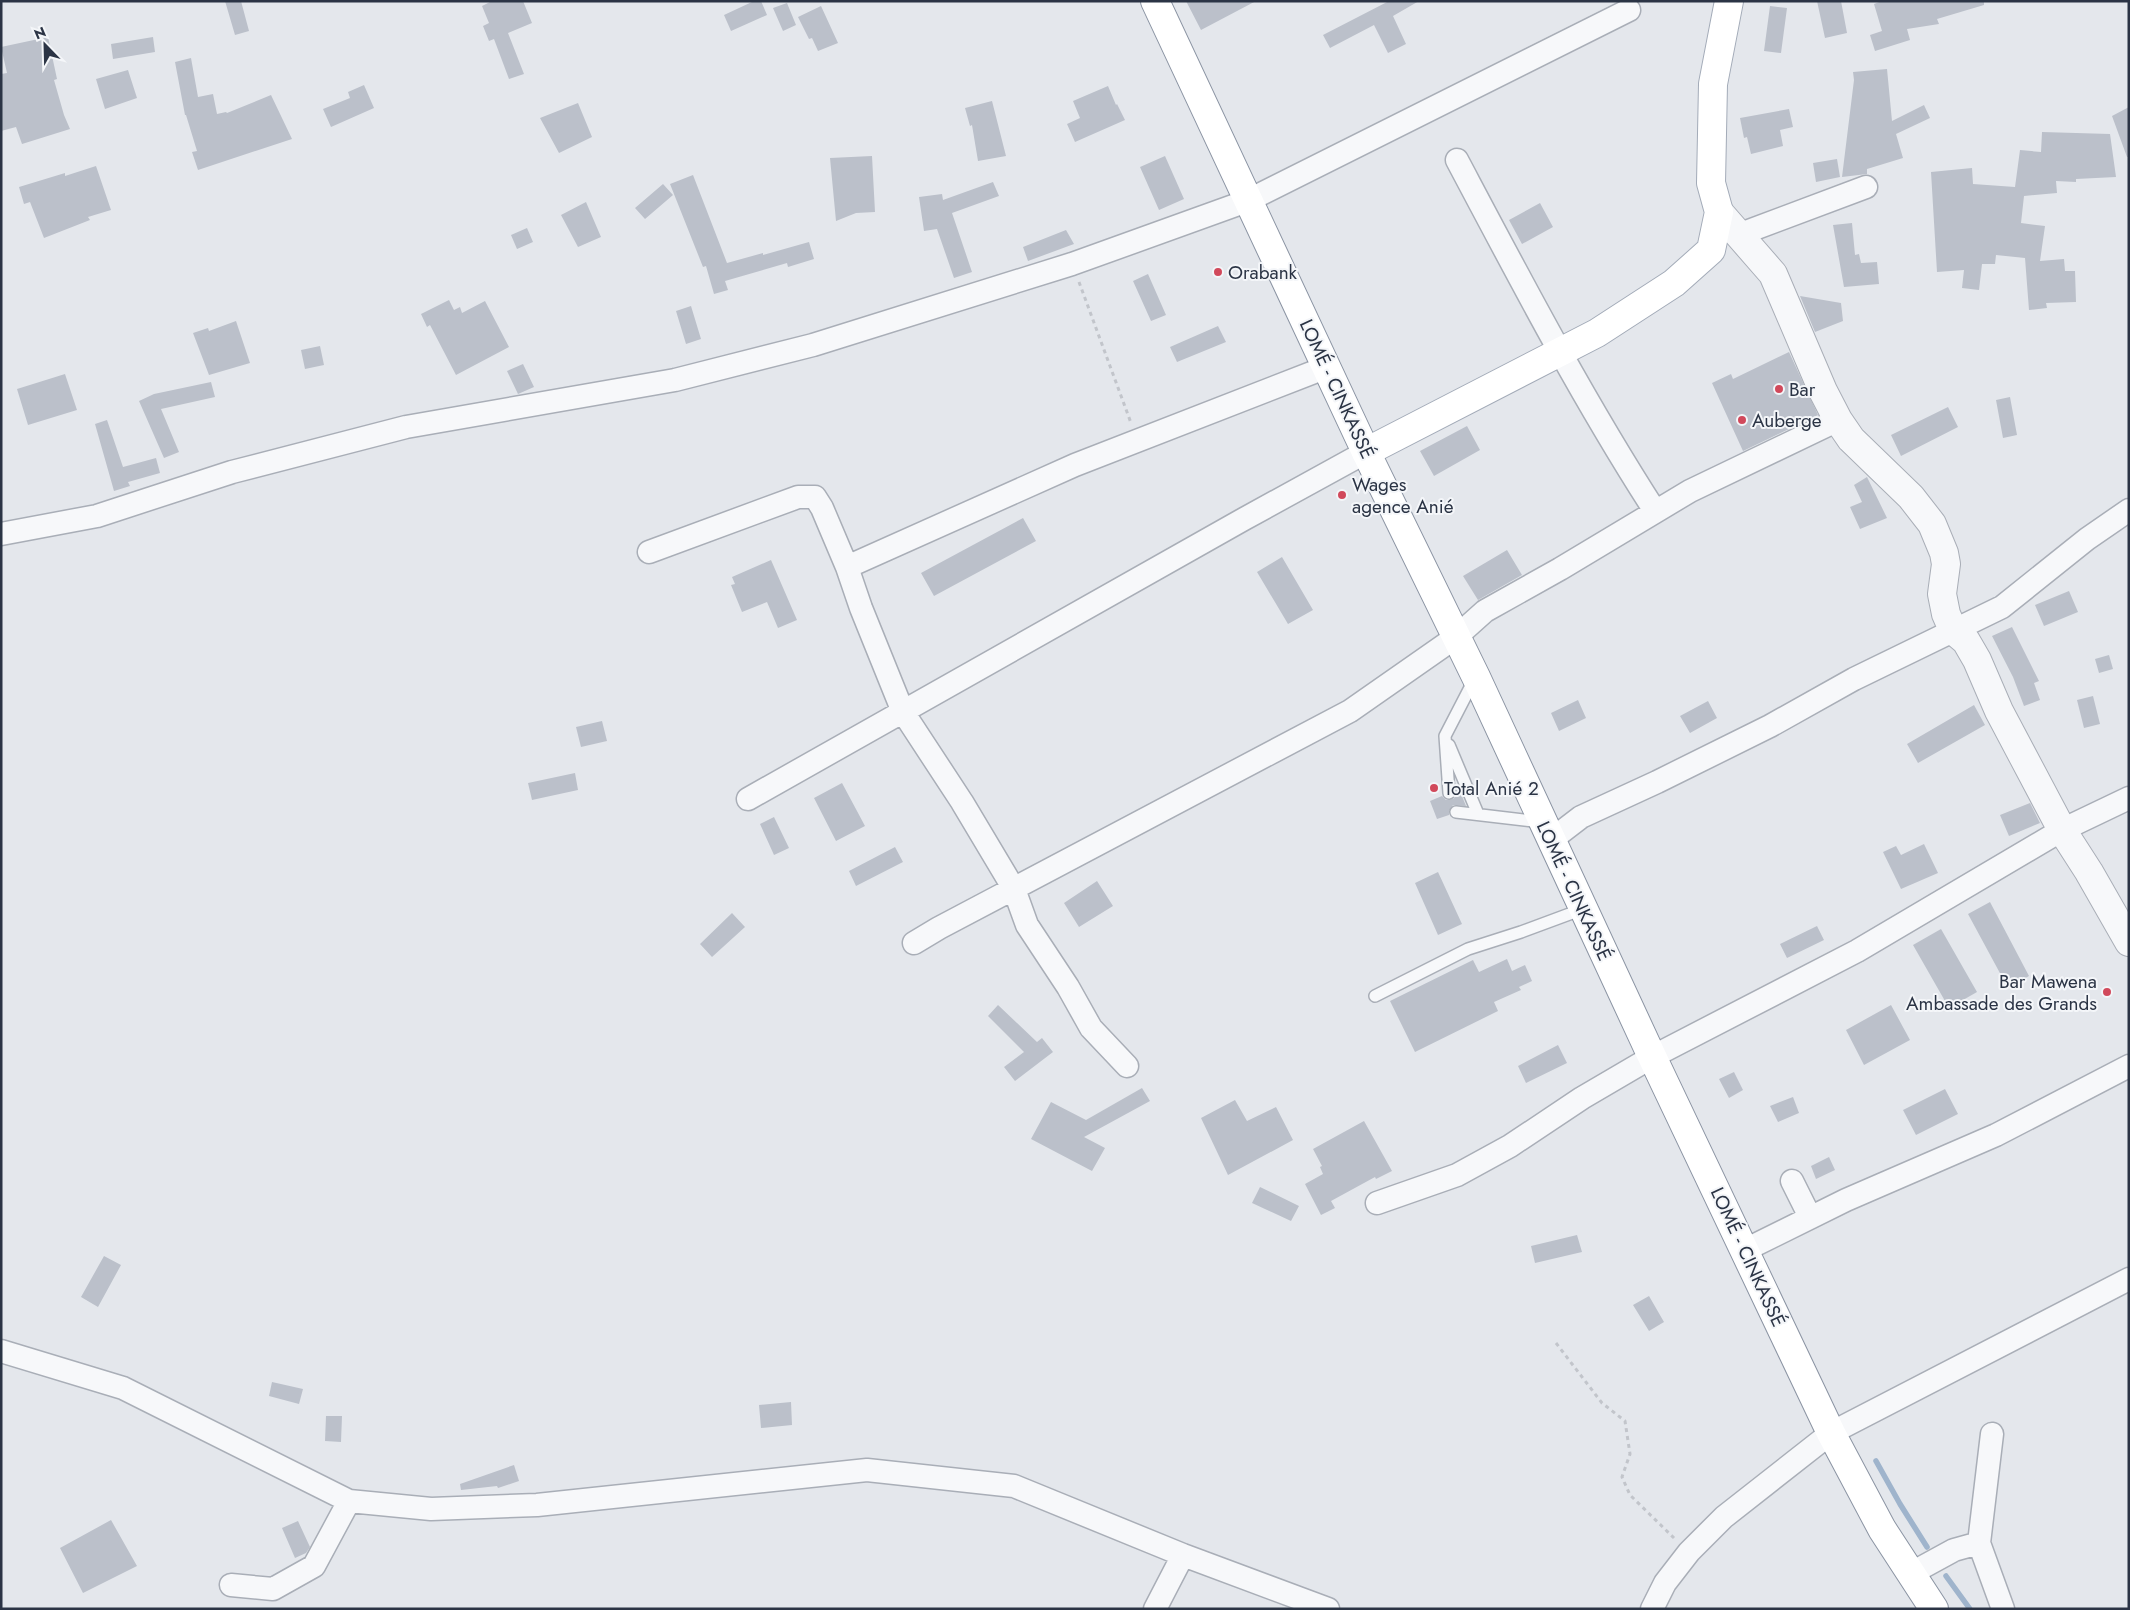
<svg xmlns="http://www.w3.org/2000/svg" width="2130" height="1610" font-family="Jost,sans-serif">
	<rect width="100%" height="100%" fill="#e4e7ec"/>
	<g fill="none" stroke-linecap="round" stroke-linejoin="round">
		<path stroke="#9fb4cc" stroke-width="5.5" d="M1876,1461L1900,1504L1927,1547
			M1946,1576L1970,1609"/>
	</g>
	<path fill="#bbc0ca" d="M225,1H241L249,31L235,35Z
		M492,1H523L532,23L508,33L524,74L509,79L494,39L489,41L483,26L489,23L482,6Z
		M754,1H761L767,15L731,31L724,15Z
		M1186,1H1256L1201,30Z
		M1389,1H1419L1393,16L1406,44L1388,53L1374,25L1330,48L1323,35Z
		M1817,1H1841L1847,33L1825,38Z
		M1882,1H1984V5L1937,19L1939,24L1907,29L1910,40L1875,51L1870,35L1882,31L1874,4Z
		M787,3L796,25L783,31L773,8Z
		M821,6L838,43L818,51L812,38L809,39L798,17Z
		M1770,6L1787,8L1781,53L1764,51Z
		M48,37L57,79L54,80L64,115L70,129L22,144L16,127L1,131V74L7,73L1,47Z
		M153,37L155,52L113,59L111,44Z
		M191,58L198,97L213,94L217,114L226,112L227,113L271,95L292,139L198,170L192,152L197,151L186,115H185L175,62Z
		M1887,69L1892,121L1924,105L1930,118L1896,134L1903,158L1867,169V174L1842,177L1854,80L1853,72Z
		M128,70L137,98L105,109L96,79Z
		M364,85L374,108L331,127L323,109L350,98L348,92Z
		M1108,86L1116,105L1117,104L1125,120L1075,142L1067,124L1080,118L1073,101Z
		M992,101L1006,156L978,161L972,125L970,126L965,108Z
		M578,103L592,137L559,153L540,118Z
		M2129,107V157H2127L2112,116Z
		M1789,109L1793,127L1780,130L1783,146L1751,154L1747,137L1744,138L1740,118Z
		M2042,132L2110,134L2116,177L2076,179V182L2056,181L2057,193L2024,196L2021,223L2045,226L2040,261L2064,259L2065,271H2075L2076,302L2046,303L2047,308L2029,310L2025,258L1996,255L1995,264H1982L1979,290L1962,288L1964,270L1937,272L1931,172L1972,168L1973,184L2015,187L2020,150L2041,152Z
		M872,156L875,212L856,213L836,221L830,158Z
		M1165,156L1184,199L1159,210L1140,167Z
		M1837,159L1840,177L1816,182L1813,163Z
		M96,166L111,210L88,217L90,220L44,238L30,202L24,204L19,187L65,173V176Z
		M693,175L727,263L763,253V255L809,242L814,259L788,267L787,263L725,281L728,290L714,294L706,266L703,267L670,184Z
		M993,182L999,196L952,213L972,272L954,278L937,229L924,231L919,197L942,194L943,200Z
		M663,184L673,195L645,219L635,208Z
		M586,202L601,237L578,247L561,215Z
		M1540,203L1553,227L1522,244L1509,220Z
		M1852,223L1855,255L1859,254L1861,263L1877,262L1879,284L1844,287L1833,225Z
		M527,228L533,242L517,249L511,235Z
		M1066,230L1074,244L1028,261L1023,247Z
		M1148,274L1166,315L1151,321L1133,281Z
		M1800,296L1841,303L1843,321L1815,332Z
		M449,300L454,310L460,307L462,313L485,301L509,347L456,375L430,325L427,327L421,314Z
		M691,306L701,339L686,344L676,311Z
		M236,321L250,363L209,375L193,333L208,328L209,331Z
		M1218,326L1226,342L1177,362L1170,347Z
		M320,346L324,365L305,369L301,350Z
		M1789,352L1818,415L1743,451L1712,383L1731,374L1733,379Z
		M523,364L534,387L518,394L507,371Z
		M65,374L77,410L28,425L17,389Z
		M211,382L215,397L161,409L179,452L164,458L139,401L154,394Z
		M2010,397L2017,435L2003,438L1996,400Z
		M1948,407L1958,427L1901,456L1891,435Z
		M107,420L123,467L156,458L160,473L128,482L130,486L114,491L95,424Z
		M1467,426L1480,450L1434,476L1420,451Z
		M1867,477L1887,518L1860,529L1850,507L1862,502L1854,485Z
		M1023,518L1036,541L934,596L921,573Z
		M1507,550L1522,575L1478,600L1463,576Z
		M1282,557L1313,610L1288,624L1257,572Z
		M771,560L797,620L778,628L767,602L742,612L731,585L735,584L732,577Z
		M2069,591L2078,612L2044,626L2035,605Z
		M2012,627L2039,681L2034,683L2040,700L2024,706L2013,677L1992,636Z
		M2109,655L2113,669L2099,673L2095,659Z
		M2093,696L2100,724L2084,728L2077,700Z
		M1578,700L1586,718L1559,731L1551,713Z
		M1708,701L1717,718L1690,733L1680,716Z
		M1974,705L1985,725L1918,763L1907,744Z
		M602,721L607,741L581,747L576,727Z
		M575,773L578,790L532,800L528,783Z
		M842,783L865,826L836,841L814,798Z
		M1459,789L1466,806L1453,805L1449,811V815L1437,819L1430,801L1442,796L1446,800L1453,799L1456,796V790Z
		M2030,803L2040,823L2009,836L2000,815Z
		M774,817L789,848L774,855L760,824Z
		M1924,844L1938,873L1901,889L1883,852L1896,846L1901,855Z
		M895,847L903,862L856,886L849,871Z
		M1438,872L1462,924L1438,935L1415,883Z
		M1097,881L1113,906L1079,927L1064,903Z
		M1990,902L2029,976L2008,988L1968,914Z
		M732,913L745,927L712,957L700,944Z
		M1817,926L1824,940L1787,958L1780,944Z
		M1941,929L1977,992L1949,1008L1913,945Z
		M1507,959L1512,971L1525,965L1532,981L1519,987L1521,990L1494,1002L1498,1011L1415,1052L1390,1001L1473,960L1479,972Z
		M998,1005L1037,1042L1042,1038L1053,1052L1015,1081L1004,1067L1024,1052L988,1016Z
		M1891,1005L1910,1040L1864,1065L1846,1030Z
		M1558,1045L1567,1063L1526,1083L1518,1066Z
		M1734,1072L1743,1090L1729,1098L1719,1079Z
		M1142,1088L1150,1101L1084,1137L1105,1148L1092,1171L1031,1139L1051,1102L1086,1120Z
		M1945,1089L1958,1114L1916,1135L1903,1110Z
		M1793,1097L1799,1113L1778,1122L1770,1106Z
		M1235,1100L1247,1121L1276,1107L1293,1140L1228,1175L1201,1118Z
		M1364,1121L1392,1171L1376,1179L1375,1177L1331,1201L1335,1208L1321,1215L1305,1184L1323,1174L1320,1167L1322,1166L1313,1149Z
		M1829,1157L1835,1170L1816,1179L1811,1166Z
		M1260,1187L1299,1206L1291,1221L1252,1203Z
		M1577,1235L1582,1252L1535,1263L1531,1246Z
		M104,1256L121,1265L98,1307L81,1297Z
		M1649,1296L1664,1322L1649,1331L1633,1305Z
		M272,1382L303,1389L299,1404L269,1396Z
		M791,1402L792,1425L761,1428L759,1405Z
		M326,1416H342L341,1442L325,1441Z
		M514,1465L519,1481L498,1488L497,1486L461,1490L460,1484Z
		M111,1520L137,1566L83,1593L60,1548Z
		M298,1521L310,1547L306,1553L295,1558L282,1528Z"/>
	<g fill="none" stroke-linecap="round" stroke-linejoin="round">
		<g stroke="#a9aeb7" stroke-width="14">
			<path id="service" d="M1449,745L1478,814
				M1449,793L1445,736L1475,678
				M1456,812L1541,822
				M1375,996L1468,949L1521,932L1583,909"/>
		</g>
		<g stroke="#a9aeb7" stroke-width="25">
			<path id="minor" d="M1457,160C1520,279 1582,398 1655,511
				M1738,235L1866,187
				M1,534L97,516L232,472L406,427L675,380L813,345L1072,264L1247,201L1629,10
				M649,552L798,497H815L822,508L847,567L861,608L903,712L962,802L1014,889L1027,925L1068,987L1091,1028L1127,1066
				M847,567L1075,465L1327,367
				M748,799L1244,519L1366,452
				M1551,840L1581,817L1657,782L1770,726L1854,679L2002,607L2087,539L2129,510
				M914,943L939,928L1350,711L1456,637L1485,611L1560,569L1690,491L1838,420
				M1792,1181L1810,1217
				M1377,1203L1457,1175L1510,1146L1582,1098L1652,1057L1857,951L2062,830L2129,798
				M1745,1250L1846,1200L1996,1135L2129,1066
				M1,1351L123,1388L349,1501L431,1509L537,1505L867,1470L1014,1486L1183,1555L1328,1609
				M1992,1434L1979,1543L2003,1609
				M1910,1574L1954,1550L1979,1543
				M231,1585L273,1589L314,1566L349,1501
				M1155,1609L1183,1555
				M1652,1609L1665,1583L1689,1552L1724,1517L1831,1433L2129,1279"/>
		</g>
		<g stroke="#a9aeb7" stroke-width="30">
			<path id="tertiary" d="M1719,212L1773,274L1823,391L1838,420L1851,439L1911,497L1932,524L1944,553L1946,564L1942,594L1946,614L1953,630L1966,641L1977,660L1999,711L2062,830L2089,872L2129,942"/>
		</g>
		<g stroke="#a3abb8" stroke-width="30">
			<path id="primary" d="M1366,452L1597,333L1674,283L1711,250L1719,212L1711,183L1713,84L1729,1"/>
		</g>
		<g stroke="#8b94a3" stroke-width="30">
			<path id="trunk" d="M1155,1L1366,452L1476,677L1648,1048L1831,1433L1882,1529L1934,1609"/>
		</g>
		<path stroke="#c2c5cb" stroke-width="3" stroke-dasharray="4 4" stroke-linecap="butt" d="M1079,282L1131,423
			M1556,1343L1602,1403L1625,1421L1630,1454L1622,1477L1630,1495L1674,1538"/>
		<use href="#service" stroke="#f7f8fa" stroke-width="11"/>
		<use href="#minor" stroke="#f7f8fa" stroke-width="22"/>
		<use href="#tertiary" stroke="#f7f8fa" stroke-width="28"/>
		<use href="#primary" stroke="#fff" stroke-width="28"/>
		<use href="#trunk" stroke="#fff" stroke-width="28"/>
	</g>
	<g fill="#d1495b" stroke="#f4f6f9" stroke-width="2">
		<circle cx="1218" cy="272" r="5"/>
		<circle cx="1779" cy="389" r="5"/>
		<circle cx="1742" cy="420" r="5"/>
		<circle cx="1342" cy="495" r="5"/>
		<circle cx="1434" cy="788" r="5"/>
		<circle cx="2107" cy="992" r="5"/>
	</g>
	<g text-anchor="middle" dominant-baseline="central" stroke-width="4" stroke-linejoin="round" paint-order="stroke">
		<g font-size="19" fill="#2b3445" stroke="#f4f6f9" text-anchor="start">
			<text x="1228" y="272">Orabank</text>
			<text x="1789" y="389">Bar</text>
			<text x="1752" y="420">Auberge</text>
			<text x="1352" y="484">Wages<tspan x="1352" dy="22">agence Anié</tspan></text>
			<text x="1444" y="788">Total Anié 2</text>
			<text x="2097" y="981" text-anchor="end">Bar Mawena<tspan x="2097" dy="22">Ambassade des Grands</tspan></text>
		</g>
		<g font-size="19" fill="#2b3445" stroke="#f4f6f9">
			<text transform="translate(1337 389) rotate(65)">LOMÉ - CINKASSÉ</text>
			<text transform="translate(1574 891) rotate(65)">LOMÉ - CINKASSÉ</text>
			<text transform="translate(1748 1257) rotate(65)">LOMÉ - CINKASSÉ</text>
		</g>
	</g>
	<rect width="2130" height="1610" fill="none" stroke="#2b3445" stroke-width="5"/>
	<g transform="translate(45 45) rotate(337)" stroke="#f4f6f9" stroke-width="4" paint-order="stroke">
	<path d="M0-4L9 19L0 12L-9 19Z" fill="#2b3445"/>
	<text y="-8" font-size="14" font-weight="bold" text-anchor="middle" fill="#2b3445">N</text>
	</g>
</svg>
